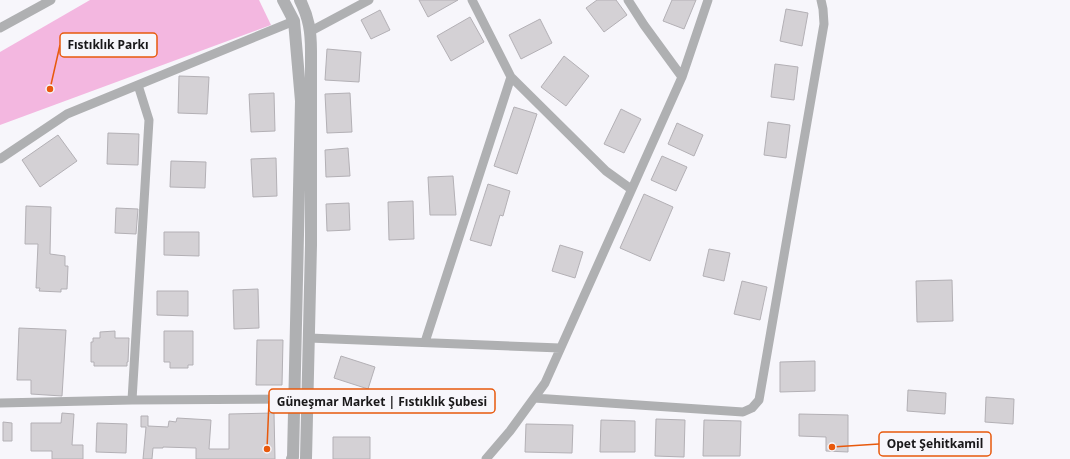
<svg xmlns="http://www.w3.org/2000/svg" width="1070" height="459" font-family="'Noto Sans',sans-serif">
	<rect width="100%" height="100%" fill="#f7f6fb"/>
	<path fill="#f3b7e0" d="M90,0H259L271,25L0,125V52Z"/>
	<path fill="#d4d1d5" stroke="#b3b0b5" d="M419,0H458L428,17Z
		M597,0H616L627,15L604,32L586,8Z
		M672,0H696L684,29L663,21Z
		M786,9L808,13L802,46L780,41Z
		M380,10L390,30L371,39L361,20Z
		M470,17L484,42L451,61L437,36Z
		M540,19L552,43L521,59L509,35Z
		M327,49L361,52L359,82L325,80Z
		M564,56L589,76L566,106L541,87Z
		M775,64L798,67L794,100L771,97Z
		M179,76L209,77L207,114L178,113Z
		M274,93L275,131L251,132L249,94Z
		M350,93L352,132L327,133L325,94Z
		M514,107L537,114L517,174L494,166Z
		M621,109L641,119L624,153L604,144Z
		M768,122L790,125L786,158L764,155Z
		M677,123L703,135L694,156L668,144Z
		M108,133L139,134L138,165L107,164Z
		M58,135L77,161L40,187L22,160Z
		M348,148L350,176L326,177L325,150Z
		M662,156L687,167L676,191L651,180Z
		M276,158L277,196L253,197L251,159Z
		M171,161L206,162L205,188L170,187Z
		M453,176L456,215H430L428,177Z
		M488,184L510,191L503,216L500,215L491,246L470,240Z
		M644,194L673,207L650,261L620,248Z
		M413,201L414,239L389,240L388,202Z
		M349,203L350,230L327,231L326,204Z
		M26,206L51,207L50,254L65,256V266H68L67,289H61V292L39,291L40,288H36L38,244H25Z
		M116,208L138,209L136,234L115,233Z
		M164,232H199V256L164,255Z
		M560,245L583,252L575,278L552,271Z
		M709,249L730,253L724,281L703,276Z
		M952,280L953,321L917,322L916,281Z
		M742,281L767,287L760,320L734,314Z
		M258,289L259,328L234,329L233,290Z
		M157,291H188V316L157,315Z
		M19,328L66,330L62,396L31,394V380H17Z
		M115,331V338H129L128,362H127V366H94V362H91V342H93V338H100V332Z
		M164,331H193V365H188V368H170V362H164Z
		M257,340H283L282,385H256Z
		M341,356L375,367L368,389L334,378Z
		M815,361V391L780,392V362Z
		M908,390L946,393L945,414L907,411Z
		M986,397L1014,399L1013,424L985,422Z
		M62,413L74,414L72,445H83V459H52V451H31V423H61Z
		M274,413L275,459H196V448L163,447V448H153L152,459H143L146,427H141V416H148V426L168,427L169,421L176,422L177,418L211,420L209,449H229V414Z
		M799,414L848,415V452L826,451V437L799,436Z
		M656,419L685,420L684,457L655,456Z
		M601,420L635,421V452H600Z
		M704,420L741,421L740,456H703Z
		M3,422L12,423V441H3Z
		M97,423L127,424L126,453L96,452Z
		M526,424L573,425L572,453L525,452Z
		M333,437H370V459H333Z"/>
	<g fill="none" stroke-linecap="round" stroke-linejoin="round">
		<path stroke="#afb0b2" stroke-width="9" d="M628,0L644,25L682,77
			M0,28L51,0
			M311,31L369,0
			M511,77L606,171L631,189
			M0,159L67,114L294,21
			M309,338L560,348
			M425,342L511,77L472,0
			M534,398L743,412L752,408L759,400L824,24L823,9L821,0
			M132,400L149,120L138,85
			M0,403L132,400L295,399
			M486,459L510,431L545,383L682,77L708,0"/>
		<path stroke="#afb0b2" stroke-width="12" d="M283,0L294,21L301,101L293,457L292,459
			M300,0C309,18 311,32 311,51V245L306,459"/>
	</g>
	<path fill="none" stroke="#e8590c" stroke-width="1.5" d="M50 89L60 45M267 449L269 401M832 447L879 444"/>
	<g fill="#e8590c" stroke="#f7f6fb" stroke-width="1.5">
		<circle cx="50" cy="89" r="4"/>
		<circle cx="267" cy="449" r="4"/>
		<circle cx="832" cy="447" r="4"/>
	</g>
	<g fill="#f7f6fb" stroke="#e8590c" stroke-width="1.5">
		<rect x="60" y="33" width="97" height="24" rx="4"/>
		<rect x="269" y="389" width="226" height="24" rx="4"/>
		<rect x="879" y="432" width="112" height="24" rx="4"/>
	</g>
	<g font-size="12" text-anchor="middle" font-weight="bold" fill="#19181a">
		<text x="108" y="49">Fıstıklık Parkı</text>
		<text x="382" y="406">Güneşmar Market | Fıstıklık Şubesi</text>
		<text x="935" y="448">Opet Şehitkamil</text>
	</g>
</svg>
